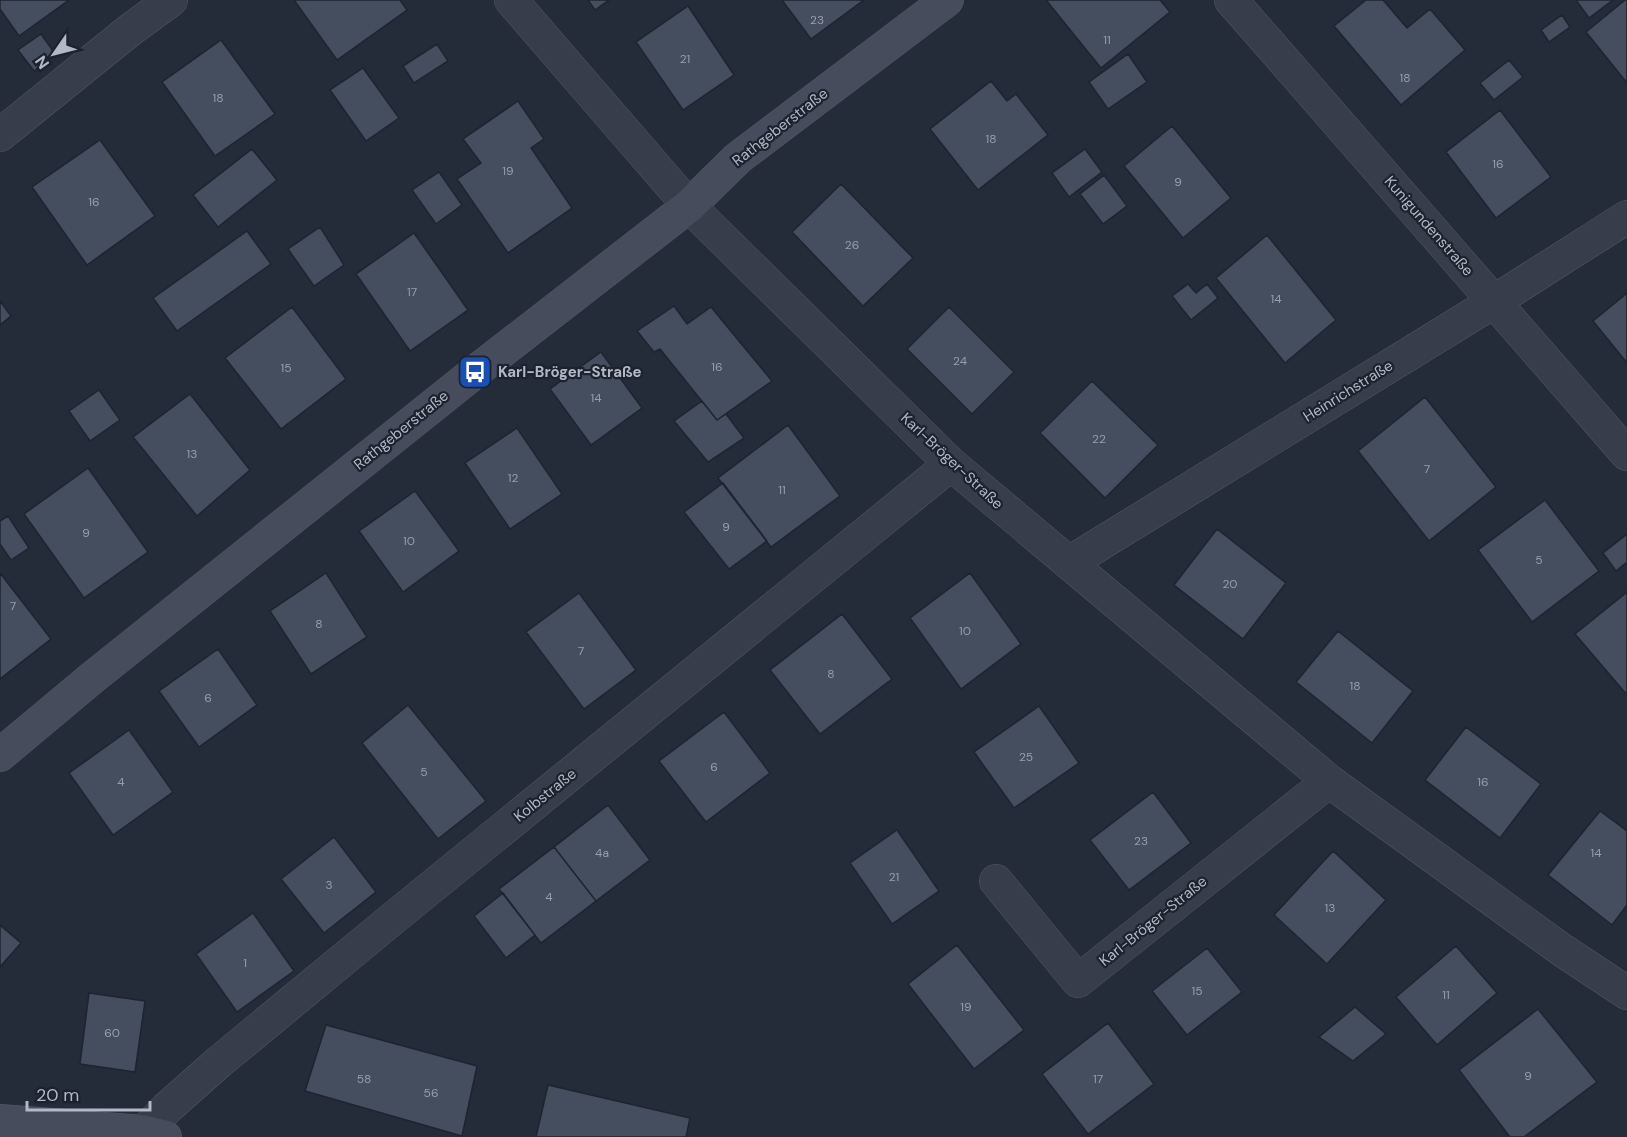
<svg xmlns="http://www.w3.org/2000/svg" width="1627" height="1137" font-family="'DM Sans',sans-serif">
	<rect width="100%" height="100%" fill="#242b39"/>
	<path fill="#454e5e" stroke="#1e2430" stroke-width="1.5" d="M0,0H69L19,36L0,9Z
		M294,0H400L407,10L337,60Z
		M588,0H609L595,10Z
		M782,0H864L811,39Z
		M1046,0H1160L1170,12L1101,68Z
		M1366,0H1383L1407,28L1430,9L1465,50L1401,105L1334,26Z
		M1576,0H1613L1589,18Z
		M1625,0H1627V83L1586,32Z
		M688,6L734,75L683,110L636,42Z
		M1562,15L1570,27L1549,42L1541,30Z
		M41,34L56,55L34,71L18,50Z
		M221,40L275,114L215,156L162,82Z
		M437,44L448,61L414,83L403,66Z
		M1128,54L1147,82L1108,109L1089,82Z
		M1509,60L1523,77L1494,100L1480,83Z
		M363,68L399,118L366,141L330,90Z
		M991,81L1007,101L1016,94L1048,135L978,190L930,129Z
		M518,101L544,139L531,148L572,208L508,253L457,179L481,163L463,139Z
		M1500,110L1551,177L1496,218L1446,152Z
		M1172,126L1231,198L1183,238L1124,166Z
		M100,140L155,216L87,265L32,187Z
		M252,149L277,180L218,227L193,195Z
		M1085,149L1102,172L1069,197L1052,173Z
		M439,172L462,205L436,224L412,190Z
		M1104,175L1127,206L1103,224L1080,194Z
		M841,184L913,258L863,306L792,232Z
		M320,227L344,265L314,286L288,249Z
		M247,231L271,264L177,331L153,298Z
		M414,233L468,310L410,351L356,274Z
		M1267,235L1336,320L1285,363L1216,278Z
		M1188,284L1196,293L1207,284L1218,298L1191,320L1172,296Z
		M1627,293V363L1593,321Z
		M0,301L11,316L0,325Z
		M674,306L687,324L711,307L772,381L717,420L660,349L654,352L637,331Z
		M292,307L346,379L281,429L225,358Z
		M949,307L1014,372L972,414L907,349Z
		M601,352L642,408L591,445L550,389Z
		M1092,381L1158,445L1105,498L1040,433Z
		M99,390L120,420L90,441L69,411Z
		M190,394L250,470L197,516L133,437Z
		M1425,397L1496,487L1429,541L1358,451Z
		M702,401L717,420L726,414L744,438L708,462L674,421Z
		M788,425L840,496L771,547L718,478Z
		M517,428L562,494L510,529L465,463Z
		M88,468L148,552L84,598L24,514Z
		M723,483L767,541L729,569L684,512Z
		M415,491L459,551L403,592L359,531Z
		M1545,500L1599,571L1532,622L1478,550Z
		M8,516L29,548L11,560L0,544V521Z
		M1217,529L1286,583L1243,639L1174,585Z
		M1627,534V562L1616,571L1603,553Z
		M0,573L51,639L0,679Z
		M326,573L367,637L311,674L270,611Z
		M970,573L1021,644L961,689L910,618Z
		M1627,592V695L1575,634Z
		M579,593L636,670L584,709L526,632Z
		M842,614L892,679L820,734L770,670Z
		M1338,631L1413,691L1372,743L1296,682Z
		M218,649L257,705L199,747L159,691Z
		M408,705L486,801L438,839L362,743Z
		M1039,706L1079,763L1014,808L974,752Z
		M724,712L770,773L706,822L659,761Z
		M1466,727L1541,784L1500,838L1425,780Z
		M129,730L173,792L113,835L69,773Z
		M1153,792L1191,843L1129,890L1090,840Z
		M608,805L650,860L596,901L554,847Z
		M1600,811L1627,831V905L1612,925L1548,875Z
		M897,830L939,891L892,924L850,863Z
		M334,837L376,892L324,933L281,879Z
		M554,847L596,901L541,943L499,889Z
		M1333,851L1386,900L1327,964L1274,915Z
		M503,893L535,935L506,958L474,916Z
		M253,913L294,971L237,1012L196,954Z
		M0,925L21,943L0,967Z
		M957,945L1024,1030L974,1069L908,984Z
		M1456,946L1497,993L1437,1045L1396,997Z
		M1207,948L1242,992L1187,1035L1152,991Z
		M89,993L145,1001L135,1072L80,1064Z
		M1355,1007L1386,1034L1353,1061L1319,1037Z
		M1538,1009L1597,1082L1524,1137H1510L1459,1070Z
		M1108,1023L1154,1084L1088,1134L1042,1074Z
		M326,1025L477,1066L462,1136L305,1091Z
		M548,1085L690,1118L686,1137H536Z"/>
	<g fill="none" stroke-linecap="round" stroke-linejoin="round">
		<g stroke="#525864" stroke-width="34">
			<path id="street" d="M511,0L689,206L951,464L1329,781L1562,950L1627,993
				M1231,0L1627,454
				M0,135L130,30L171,0
				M1069,563L1495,301L1627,217
				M996,881L1078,981L1329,781
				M144,1132L167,1108L219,1062L391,920L951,464"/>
		</g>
		<g stroke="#525864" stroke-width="34">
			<path id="secondary" d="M0,755L92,678L475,372L689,206L738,158L947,0
				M0,1121L144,1132L165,1137"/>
		</g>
		<use href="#street" stroke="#373d4a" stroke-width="33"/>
		<use href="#secondary" stroke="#464c5c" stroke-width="33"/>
	</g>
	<defs>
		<g id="bus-square" transform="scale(1.725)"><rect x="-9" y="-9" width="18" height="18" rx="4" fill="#1a4fb4" stroke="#1c222e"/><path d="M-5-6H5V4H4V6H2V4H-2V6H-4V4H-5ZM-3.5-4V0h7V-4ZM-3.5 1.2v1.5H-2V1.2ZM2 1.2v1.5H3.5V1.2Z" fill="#fff"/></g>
	</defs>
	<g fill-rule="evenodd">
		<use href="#bus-square" x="475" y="372"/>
	</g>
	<g text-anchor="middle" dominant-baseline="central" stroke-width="4.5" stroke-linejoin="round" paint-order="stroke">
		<g font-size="12" fill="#979eab">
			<text x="817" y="20">23</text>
			<text x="1107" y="40">11</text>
			<text x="685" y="59">21</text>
			<text x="1405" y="78">18</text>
			<text x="218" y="98">18</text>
			<text x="991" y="139">18</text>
			<text x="1498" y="164">16</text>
			<text x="508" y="171">19</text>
			<text x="1178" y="182">9</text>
			<text x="94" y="202">16</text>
			<text x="852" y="245">26</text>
			<text x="412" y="292">17</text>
			<text x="1276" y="299">14</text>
			<text x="960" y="361">24</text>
			<text x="717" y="367">16</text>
			<text x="286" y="368">15</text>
			<text x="596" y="398">14</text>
			<text x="1099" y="439">22</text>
			<text x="192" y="454">13</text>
			<text x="1427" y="469">7</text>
			<text x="513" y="478">12</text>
			<text x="782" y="490">11</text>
			<text x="726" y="527">9</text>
			<text x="86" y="533">9</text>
			<text x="409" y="541">10</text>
			<text x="1539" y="560">5</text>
			<text x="1230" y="584">20</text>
			<text x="13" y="606">7</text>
			<text x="319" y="624">8</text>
			<text x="965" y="631">10</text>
			<text x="581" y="651">7</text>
			<text x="831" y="674">8</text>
			<text x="1355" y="686">18</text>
			<text x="208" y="698">6</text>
			<text x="1026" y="757">25</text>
			<text x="714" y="767">6</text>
			<text x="424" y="772">5</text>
			<text x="121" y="782">4</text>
			<text x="1483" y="782">16</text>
			<text x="1141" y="841">23</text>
			<text x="602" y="853">4a</text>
			<text x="1596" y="853">14</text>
			<text x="894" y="877">21</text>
			<text x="329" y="885">3</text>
			<text x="549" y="897">4</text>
			<text x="1330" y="908">13</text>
			<text x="245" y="963">1</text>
			<text x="1197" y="991">15</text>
			<text x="1446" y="995">11</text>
			<text x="966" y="1007">19</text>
			<text x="112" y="1033">60</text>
			<text x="1528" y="1076">9</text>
			<text x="364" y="1079">58</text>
			<text x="1098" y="1079">17</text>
			<text x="431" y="1093">56</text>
		</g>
		<g font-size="15" fill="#b2b8c5" stroke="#1c222e">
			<text transform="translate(780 127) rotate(-38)">Rathgeberstraße</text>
			<text transform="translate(1429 226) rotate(49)">Kunigundenstraße</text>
			<text transform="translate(1348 391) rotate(-32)">Heinrichstraße</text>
			<text transform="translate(401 430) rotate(-39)">Rathgeberstraße</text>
			<text transform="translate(952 461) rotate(43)">Karl-Bröger-Straße</text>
			<text transform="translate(545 795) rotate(-39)">Kolbstraße</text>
			<text transform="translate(1153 921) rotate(-39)">Karl-Bröger-Straße</text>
		</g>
		<g font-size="15" font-weight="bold" fill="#b2b8c5" stroke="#1c222e" text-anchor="start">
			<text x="498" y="372">Karl-Bröger-Straße</text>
		</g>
	</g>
	<g transform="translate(54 54) rotate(235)" stroke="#1c222e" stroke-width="4.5" paint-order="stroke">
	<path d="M0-4.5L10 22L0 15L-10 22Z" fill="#b2b8c5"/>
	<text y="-9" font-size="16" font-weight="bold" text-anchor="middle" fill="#b2b8c5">N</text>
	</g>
	<path d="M27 1101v9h123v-9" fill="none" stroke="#b2b8c5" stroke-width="3"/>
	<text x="36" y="1101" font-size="18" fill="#b2b8c5" stroke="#1c222e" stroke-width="4.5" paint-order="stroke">20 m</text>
</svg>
